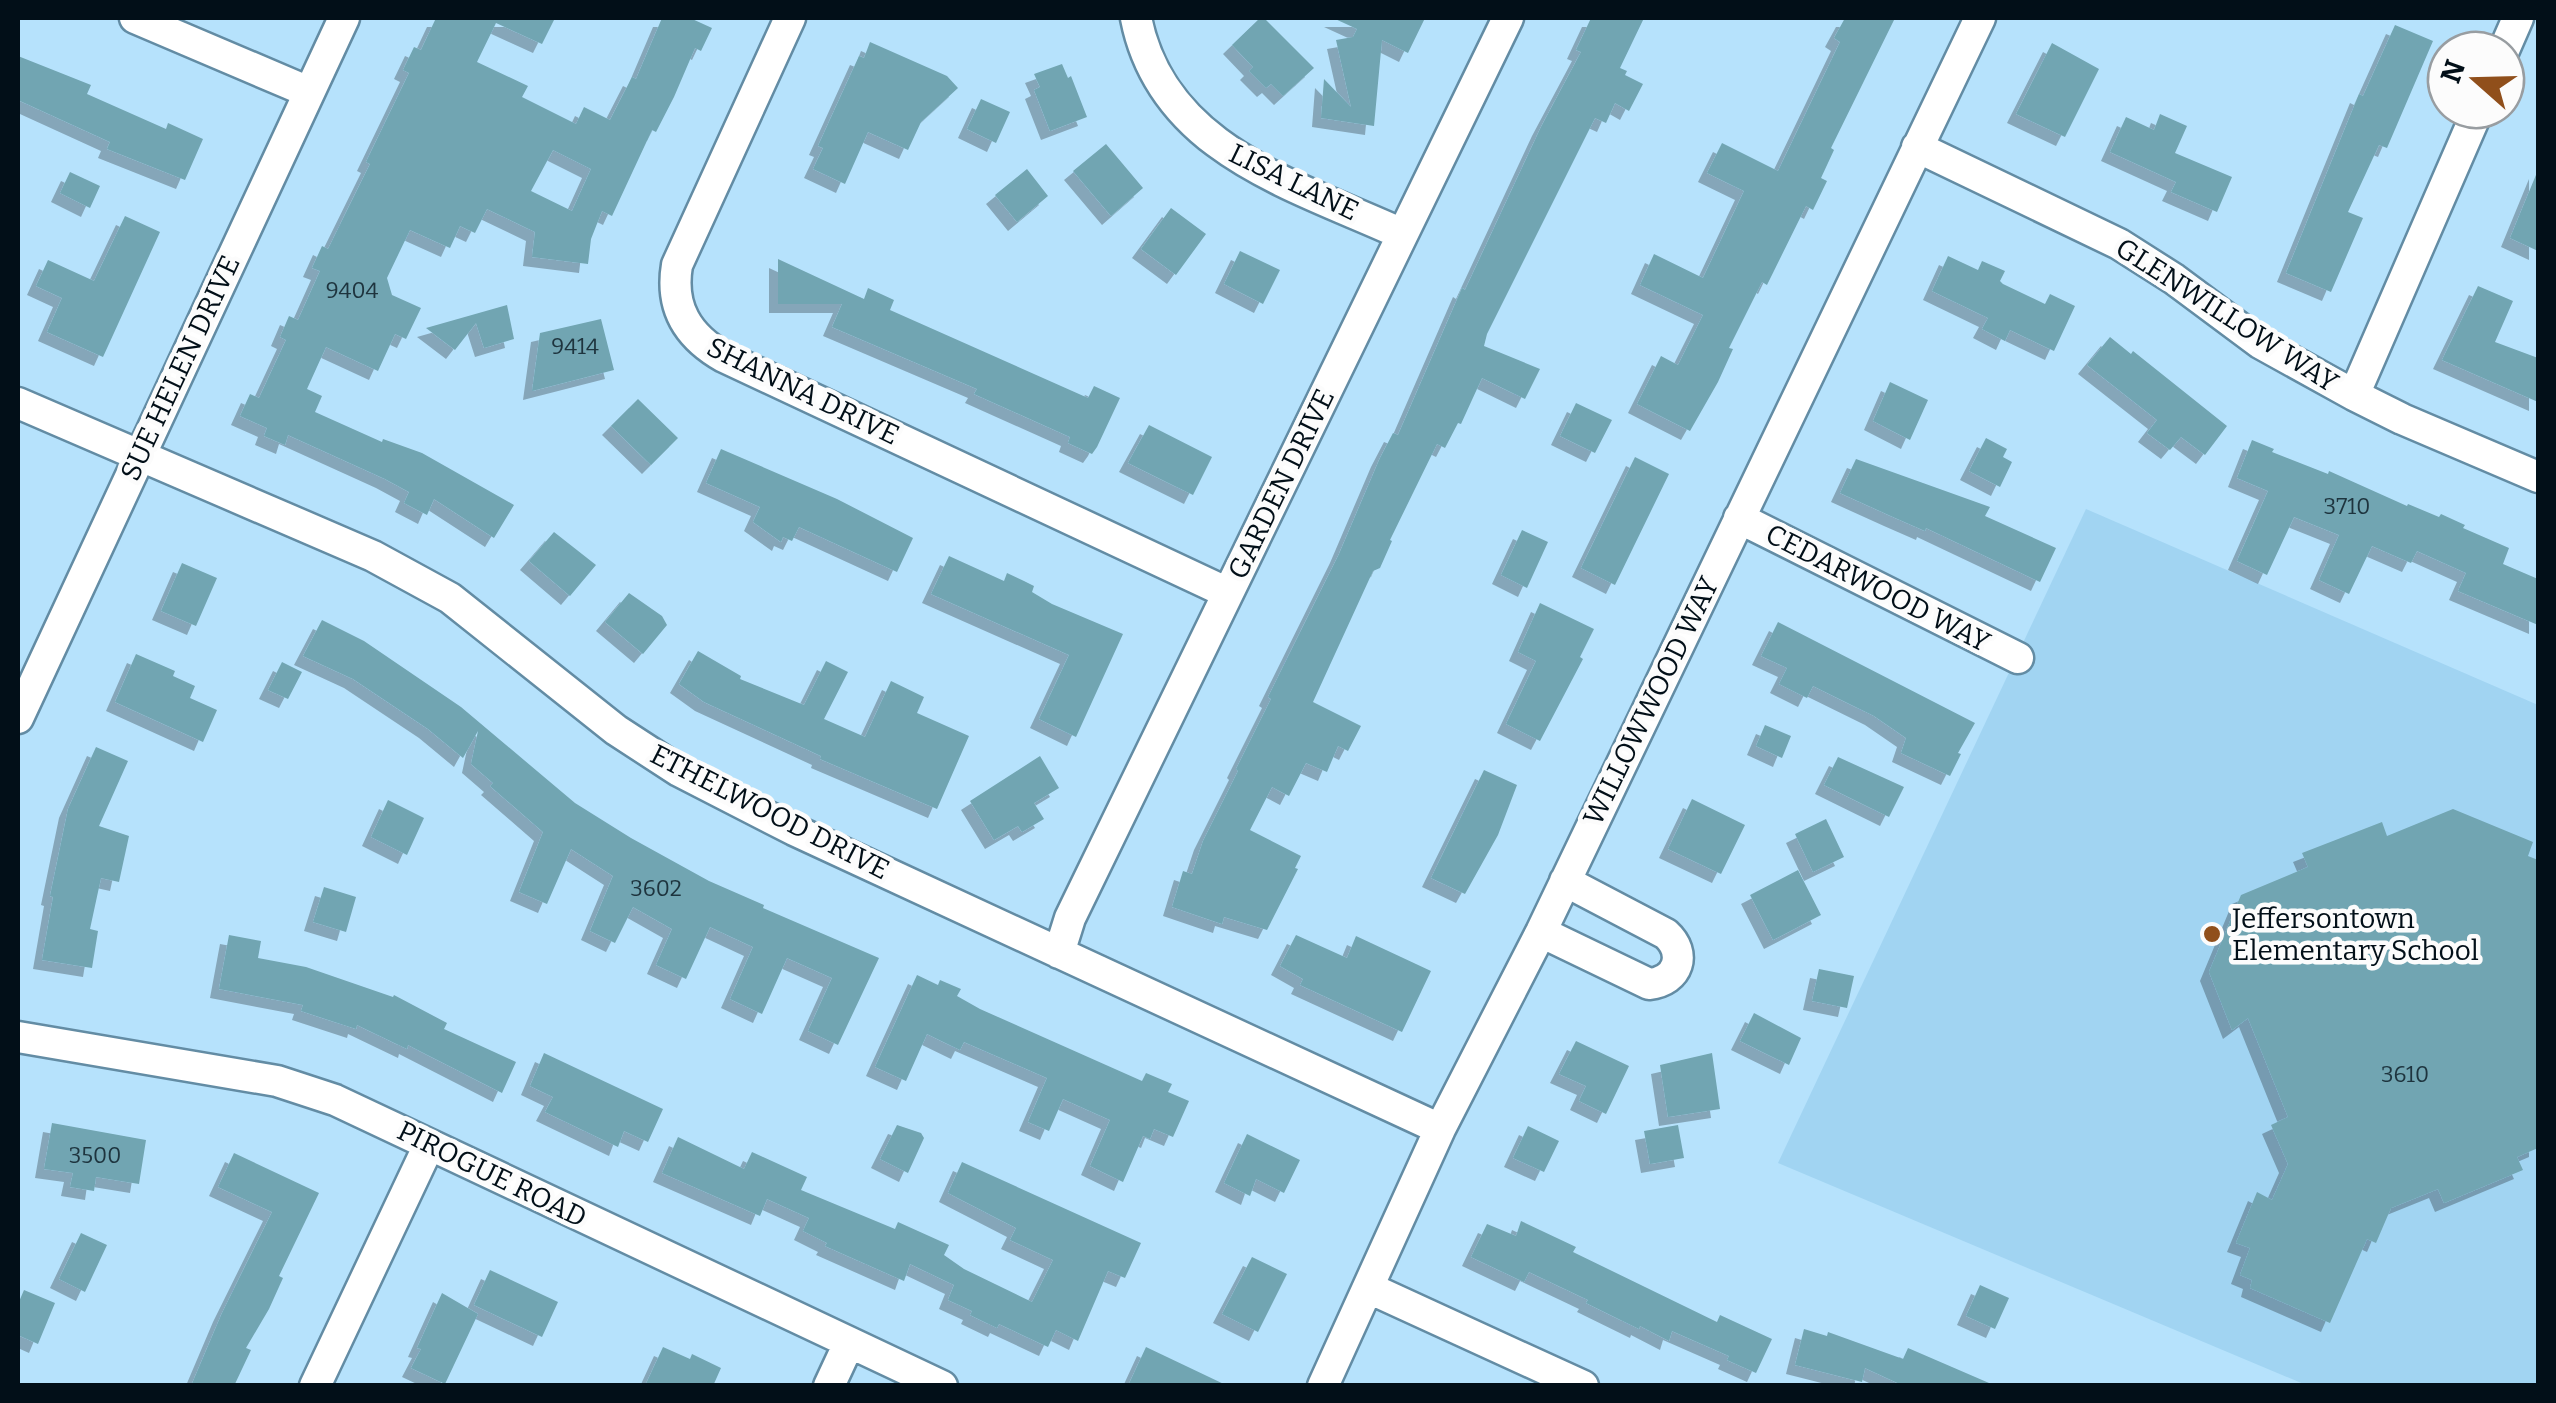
<svg xmlns="http://www.w3.org/2000/svg" width="2556" height="1403" font-family="Bitter,serif">
	<defs>
		<filter id="shadow"><feDropShadow dx="-9" dy="9" stdDeviation="0" flood-color="#0004"/></filter>
	</defs>
	<rect width="100%" height="100%" fill="#b6e2fc"/>
	<path fill="#a1d4f2" d="M2086,509L2538,705V1385H2306L1778,1163Z"/>
	<path fill="#71a5b2" fill-rule="evenodd" filter="url(#shadow)" d="M436,18H555L542,44L496,23L477,62L528,86L522,97L576,124L584,107L610,120L632,77L636,79L662,18H690L712,28L701,51L695,48L674,97L656,132L652,130L612,216L602,211L591,239L588,264L532,257L535,232L487,209L475,233L460,226L450,248L410,230L387,278L392,295L421,308L406,339L395,334L378,371L326,347L307,389L322,396L315,412L382,442L383,439L422,453L514,505L494,538L434,499L427,515L404,503L409,492L385,479L288,435L285,445L264,436L267,428L240,416L250,394L259,398L286,340L280,337L289,316L298,320L320,271L312,268L322,246L328,249L370,164L366,162L409,73L403,70L414,47L421,50ZM553,150L591,169L572,211L531,191Z
		M1260,18H1264L1314,68L1283,96L1271,84L1266,88L1249,71L1253,67L1232,45Z
		M1333,18H1425L1408,53L1382,40L1374,126L1321,118L1324,79L1351,107L1336,40L1353,37L1357,29Z
		M1591,18H1644L1620,68L1627,71L1625,75L1643,84L1629,111L1615,103L1606,123L1595,118L1487,334L1484,346L1540,369L1525,399L1482,378L1461,424L1458,423L1445,448L1437,444L1390,540L1392,541L1380,568L1373,571L1313,702L1361,726L1348,751L1338,746L1327,772L1306,763L1289,796L1272,787L1250,830L1301,856L1295,868L1298,869L1267,930L1224,917L1222,924L1172,907L1183,871L1192,874L1203,841L1238,771L1236,769L1271,699L1268,697L1339,554L1380,458L1393,433L1398,435L1462,288L1465,290L1541,127L1581,52L1576,50Z
		M1845,18H1895L1831,148L1834,150L1821,178L1827,181L1813,210L1806,206L1767,285L1762,282L1729,348L1733,349L1718,382L1690,431L1637,404L1661,356L1678,365L1703,315L1640,285L1654,254L1703,278L1744,191L1707,173L1722,143L1778,171L1840,42L1834,38Z
		M2395,25L2433,41L2387,148L2379,145L2348,212L2363,218L2331,292L2286,273L2359,94L2363,96Z
		M870,42L947,76L958,88L921,122L908,150L868,132L845,184L813,169L823,148L818,146L859,56L864,58Z
		M2052,43L2099,69L2065,137L2016,114Z
		M18,56L91,85L87,94L166,129L168,123L203,139L185,180L107,149L110,142L18,100Z
		M1062,64L1068,78L1071,76L1087,117L1050,131L1034,90L1040,87L1034,74Z
		M981,99L1010,112L996,143L967,129Z
		M2160,114L2187,126L2175,153L2232,177L2217,212L2171,192L2176,182L2110,152L2126,117L2154,130Z
		M1106,144L1143,188L1111,216L1073,171Z
		M1027,169L1048,196L1017,222L995,195Z
		M2538,170V251L2510,238Z
		M70,172L100,186L90,208L60,193Z
		M1171,208L1206,234L1176,275L1141,249Z
		M125,216L160,232L103,357L47,332L62,298L36,286L48,260L94,281Z
		M1240,251L1280,270L1263,304L1224,284Z
		M1948,256L1978,270L1982,261L2005,271L2000,281L2003,284L2045,304L2050,294L2075,306L2054,351L2010,330L2005,341L1982,329L1988,318L1932,291Z
		M778,259L864,299L868,288L894,300L890,310L1088,398L1094,386L1120,398L1097,447L1092,454L1068,443L1070,437L974,394L977,389L832,327L842,304H778Z
		M2478,286L2513,301L2495,342L2538,358V402L2442,360Z
		M507,305L514,339L484,348L476,323L455,350L426,328Z
		M601,319L614,370L532,391L540,333Z
		M2110,337L2131,354L2133,351L2227,426L2205,455L2181,437L2170,450L2147,433L2157,420L2087,365Z
		M1890,382L1928,400L1910,440L1873,421Z
		M638,399L678,438L651,465L611,426Z
		M1576,403L1612,420L1595,453L1560,436Z
		M1149,425L1212,457L1193,495L1128,463Z
		M1986,438L2007,449L2003,457L2012,462L2000,487L1969,471Z
		M2252,440L2274,449L2272,452L2328,474L2329,471L2407,506L2408,504L2439,517L2441,514L2465,525L2463,528L2509,548L2503,564L2538,579V625L2458,591L2466,573L2417,551L2411,563L2372,546L2349,594L2319,580L2339,535L2294,517L2267,575L2237,561L2268,491L2237,478Z
		M721,449L837,499L913,538L897,572L799,527L792,541L783,537L781,542L753,522L760,507L706,483Z
		M1635,457L1669,474L1615,585L1581,568Z
		M1856,459L1990,507L1985,516L2056,548L2040,582L1926,528L1925,531L1893,517L1840,493Z
		M1522,530L1548,542L1527,588L1501,575Z
		M554,532L596,565L570,596L529,561Z
		M949,556L1004,581L1007,573L1024,581L1034,586L1032,592L1052,604L1123,634L1076,737L1039,719L1069,655L931,594Z
		M182,563L217,578L196,626L161,611Z
		M629,593L662,616L667,625L643,654L605,622Z
		M1540,603L1594,629L1580,657L1583,659L1540,741L1506,724L1536,661L1518,652Z
		M322,620L364,641L461,707L575,803L631,838L709,881L764,905L763,908L879,958L838,1045L808,1031L832,978L787,958L762,1014L730,999L753,947L710,927L686,979L656,965L672,929L633,907L615,943L590,931L613,876L571,849L547,904L519,892L543,832L490,786L493,783L471,764L478,731L463,758L428,729L353,679L303,656Z
		M1778,622L1975,723L1958,753L1961,754L1950,776L1901,753L1906,738L1874,716L1813,686L1807,698L1779,684L1787,668L1761,656Z
		M698,651L741,676L740,679L804,705L826,661L848,672L824,719L865,737L891,681L924,697L917,713L969,736L937,809L820,759L821,756L704,702L679,684Z
		M136,654L175,671L173,676L195,686L190,698L217,710L203,742L115,702Z
		M282,662L302,672L288,699L268,690Z
		M1765,725L1791,736L1782,758L1756,746Z
		M96,747L128,761L99,826L129,836L119,882L101,878L90,929L98,931L92,968L42,960L53,897L50,896L68,809Z
		M1040,756L1059,788L1034,803L1044,819L1022,832L1018,826L994,840L970,801Z
		M1838,757L1904,787L1889,817L1824,785Z
		M1484,770L1517,785L1498,835L1465,894L1431,878Z
		M1692,799L1745,825L1721,874L1668,849Z
		M388,800L424,818L407,855L371,837Z
		M2453,809L2533,842L2528,856L2538,860V1148L2517,1157L2523,1170L2444,1203L2438,1189L2391,1208L2376,1243L2367,1239L2330,1323L2250,1288L2252,1280L2240,1275L2250,1248L2236,1243L2257,1192L2272,1200L2288,1164L2271,1125L2288,1117L2248,1018L2232,1030L2209,972L2241,895L2308,867L2302,853L2382,822L2387,836Z
		M1826,819L1844,857L1813,872L1795,834Z
		M1798,870L1821,915L1773,940L1750,895Z
		M324,887L356,897L346,932L313,922Z
		M229,935L261,941L258,958L306,967L393,997L394,995L447,1023L444,1029L516,1062L502,1093L408,1045L407,1049L357,1025L356,1029L301,1011L303,1005L219,989Z
		M1296,935L1347,958L1356,936L1431,971L1402,1032L1300,985L1303,979L1280,966Z
		M1819,969L1854,976L1847,1008L1812,1001Z
		M917,975L938,985L940,980L961,989L957,996L980,1009L1142,1081L1146,1073L1172,1084L1168,1092L1189,1101L1173,1137L1154,1129L1150,1139L1143,1136L1123,1182L1090,1166L1110,1120L1063,1099L1049,1131L1028,1122L1047,1078L964,1042L960,1050L927,1034L906,1081L875,1067Z
		M1754,1013L1801,1038L1789,1065L1740,1041Z
		M1576,1041L1629,1066L1606,1114L1579,1101L1586,1086L1559,1074Z
		M544,1053L663,1109L648,1142L624,1131L618,1147L545,1112L553,1097L530,1086Z
		M1712,1053L1720,1109L1668,1117L1660,1065Z
		M52,1123L146,1140L139,1184L96,1177L94,1191L70,1187L73,1173L44,1169Z
		M897,1125L921,1133L924,1138L908,1173L880,1159Z
		M1678,1125L1684,1158L1650,1164L1644,1131Z
		M1528,1126L1559,1141L1544,1172L1513,1158Z
		M1247,1134L1300,1160L1284,1193L1256,1179L1250,1196L1224,1183Z
		M678,1137L744,1169L752,1152L807,1177L801,1190L895,1229L898,1222L949,1245L944,1255L964,1269L1032,1302L1053,1260L1010,1240L1016,1228L948,1193L962,1162L1141,1243L1125,1278L1108,1271L1078,1341L1056,1330L1048,1347L999,1324L997,1328L970,1315L972,1311L948,1300L954,1285L910,1264L904,1281L825,1246L827,1243L803,1231L809,1218L767,1199L760,1216L662,1173Z
		M234,1153L319,1193L279,1276L283,1278L269,1309L246,1348L251,1350L234,1386H191L222,1313L272,1212L218,1187Z
		M1521,1221L1576,1247L1573,1252L1717,1322L1720,1315L1772,1339L1756,1373L1727,1360L1729,1356L1672,1331L1669,1341L1640,1326L1639,1329L1586,1303L1588,1300L1529,1272L1524,1282L1471,1257L1487,1224L1516,1236Z
		M81,1233L107,1245L85,1292L59,1279Z
		M1252,1257L1287,1274L1258,1332L1222,1314Z
		M490,1270L558,1302L542,1337L474,1305Z
		M1980,1285L2009,1298L1995,1329L1966,1316Z
		M24,1290L55,1303L38,1344L18,1335V1304Z
		M442,1293L478,1314L445,1384L411,1368L421,1349L417,1348Z
		M1804,1329L1827,1336L1828,1332L1903,1359L1908,1348L1996,1386H1904L1865,1368L1862,1382L1795,1365Z
		M663,1347L690,1359L692,1354L721,1368L713,1386H645Z
		M1146,1347L1228,1386H1128Z"/>
	<g fill="none" stroke-linecap="round" stroke-linejoin="round">
		<g stroke="#638ca4" stroke-width="35">
			<path id="minor" d="M135,18L309,92
				M790,18L677,265C670,307 687,336 724,357L1228,593
				M1136,18C1162,150 1295,185 1402,234
				M2504,50L2518,18
				M1917,147L2119,244L2174,279L2260,343L2354,395L2402,419L2538,477
				M2354,395L2478,110
				M18,403L373,556L450,598L616,730L679,771L794,830L1440,1129
				M1739,518L2018,658
				M18,718L344,18
				M1541,932L1649,984C1679,981 1687,953 1666,934L1565,881
				M1059,953L1070,918L1508,18
				M18,1037L277,1081L335,1100L942,1386
				M1369,1288L1583,1386
				M315,1386L429,1145
				M829,1386L849,1343
				M1323,1386L1440,1129L1541,932L1980,18"/>
		</g>
		<use href="#minor" stroke="#fff" stroke-width="30"/>
	</g>
	<circle fill="#904f1b" stroke="#fcfcfc" stroke-width="4" cx="2212" cy="934" r="10"/>
	<g text-anchor="middle" dominant-baseline="central" stroke-width="9" stroke-linejoin="round" paint-order="stroke">
		<g font-size="22" fill="#1e343e">
			<text x="352" y="290">9404</text>
			<text x="575" y="346">9414</text>
			<text x="2347" y="506">3710</text>
			<text x="656" y="888">3602</text>
			<text x="2405" y="1074">3610</text>
			<text x="95" y="1155">3500</text>
		</g>
		<g font-size="28" fill="#020f18" stroke="#fcfcfc">
			<text transform="translate(1294 182) rotate(26)">LISA LANE</text>
			<text transform="translate(2227 315) rotate(33)">GLENWILLOW WAY</text>
			<text transform="translate(180 368) rotate(-65)">SUE HELEN DRIVE</text>
			<text transform="translate(803 391) rotate(26)">SHANNA DRIVE</text>
			<text transform="translate(1281 484) rotate(-64)">GARDEN DRIVE</text>
			<text transform="translate(1878 588) rotate(27)">CEDARWOOD WAY</text>
			<text transform="translate(1651 701) rotate(-64)">WILLOWWOOD WAY</text>
			<text transform="translate(770 812) rotate(27)">ETHELWOOD DRIVE</text>
			<text transform="translate(492 1174) rotate(26)">PIROGUE ROAD</text>
		</g>
		<g font-size="28" fill="#020f18" stroke="#fcfcfc" text-anchor="start">
			<text x="2232" y="918">Jeffersontown<tspan x="2232" dy="32">Elementary School</tspan></text>
		</g>
	</g>
	<rect width="2556" height="1403" fill="none" stroke="#020f18" stroke-width="40"/>
	<g transform="translate(2476 80) rotate(290)"><circle r="48" fill="#fcfcfc" stroke="#989da1" stroke-width="2.5"/>
	<path d="M0-8L18 38L0 25L-18 38Z" fill="#904f1b"/>
	<text y="-15" font-size="28" font-weight="bold" text-anchor="middle" fill="#020f18">N</text>
	</g>
</svg>
